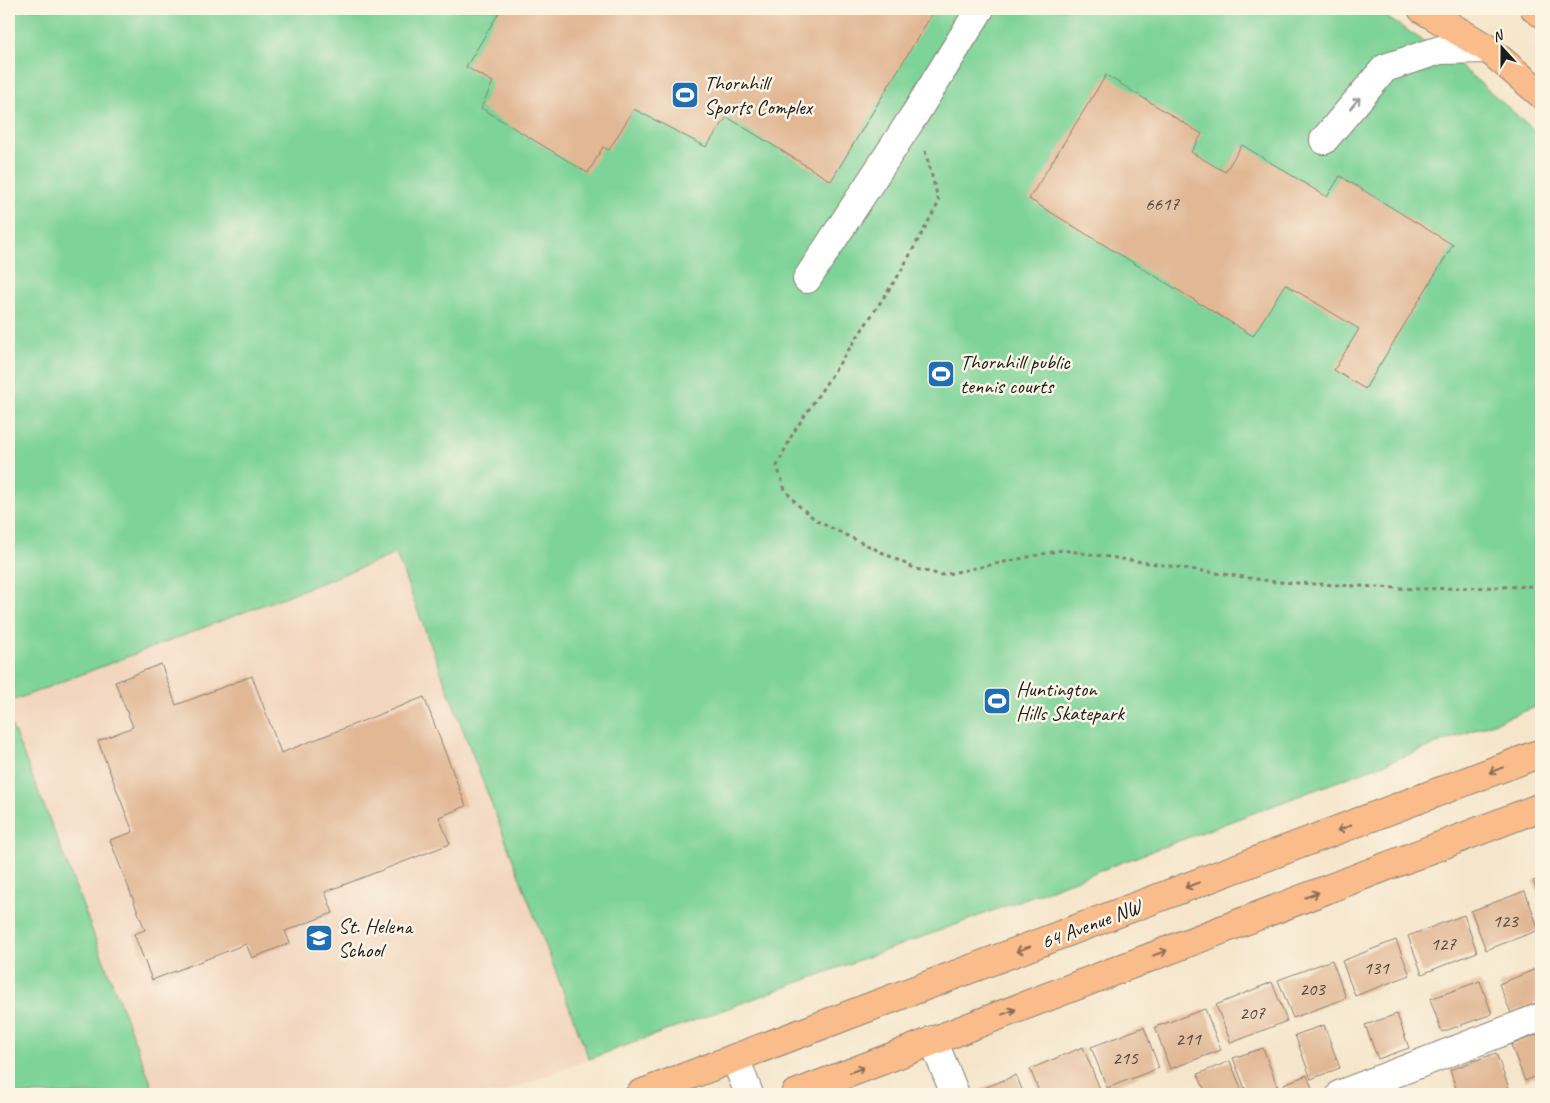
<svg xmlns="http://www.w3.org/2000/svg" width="1550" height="1103" font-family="Caveat,sans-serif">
	<rect width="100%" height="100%" fill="#fcf5e5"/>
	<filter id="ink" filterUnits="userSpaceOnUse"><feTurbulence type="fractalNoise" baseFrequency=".02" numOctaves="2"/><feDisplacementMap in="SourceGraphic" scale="10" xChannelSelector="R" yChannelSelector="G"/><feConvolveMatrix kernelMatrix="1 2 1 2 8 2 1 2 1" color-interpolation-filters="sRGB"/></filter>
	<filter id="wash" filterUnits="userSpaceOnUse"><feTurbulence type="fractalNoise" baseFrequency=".0096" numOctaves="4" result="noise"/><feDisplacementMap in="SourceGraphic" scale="20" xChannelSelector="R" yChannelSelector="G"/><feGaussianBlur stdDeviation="1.12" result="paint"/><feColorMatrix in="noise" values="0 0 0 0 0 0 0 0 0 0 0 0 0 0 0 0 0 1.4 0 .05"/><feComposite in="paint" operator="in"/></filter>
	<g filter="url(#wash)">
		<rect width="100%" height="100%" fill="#f5e5ca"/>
		<path fill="#f2d5be" d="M396,554L589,1059L499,1094H155L49,818L9,719V702Z"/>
		<path fill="#7dd398" stroke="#4c785a" d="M9,9H1374L1456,62L1541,136V705L955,925L589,1059L396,554L9,702Z
			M9,719L49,818L155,1094H9Z"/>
		<g id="blocks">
			<path fill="#e1b794" d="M501,9H935L831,181L727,117L706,147L634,109L609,150L603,147L588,173L481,108L493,82L466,67Z
				M1106,75L1202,134L1191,152L1225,172L1242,145L1327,197L1340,176L1453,245L1365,389L1334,370L1359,329L1285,284L1253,336L1029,199Z
				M161,664L176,705L252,676L281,753L424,697L466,806L439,817L450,844L325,892L333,913L285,931L290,943L252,958L246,944L152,980L134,934L145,930L110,840L133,832L98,741L133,727L115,682Z
				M1541,878V900L1533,881Z
				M1525,891L1539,930L1486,950L1471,911Z
				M1464,915L1477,952L1422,974L1408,936Z
				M1396,940L1410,975L1355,996L1342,961Z
				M1332,960L1346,998L1293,1018L1278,980Z
				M1541,967V1001L1511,1013L1499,984Z
				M1480,981L1492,1014L1442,1032L1430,999Z
				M1272,982L1287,1021L1231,1043L1216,1005Z
				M1205,1009L1221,1050L1170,1069L1155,1027Z
				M1397,1014L1409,1048L1378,1059L1365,1025Z
				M1324,1025L1340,1068L1311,1079L1295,1035Z
				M1144,1027L1159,1068L1107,1088L1091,1047Z
				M1541,1033V1074L1525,1081L1511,1045Z
				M1083,1047L1102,1094H1040L1030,1069Z
				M1263,1048L1279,1091L1270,1094H1247L1233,1058Z
				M1496,1053L1509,1088L1491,1094H1458L1450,1070Z
				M1230,1061L1243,1093L1206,1094L1198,1074Z
				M1016,1075L1024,1094H984L982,1089Z
				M1307,1075L1312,1088L1298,1094H1288L1284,1084Z"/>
		</g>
	</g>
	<g filter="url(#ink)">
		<use href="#blocks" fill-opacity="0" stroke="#888073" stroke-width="1"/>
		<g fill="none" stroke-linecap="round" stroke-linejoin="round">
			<g stroke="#888073" stroke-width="30">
				<path id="minor" d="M1324,140L1385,68L1440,50L1488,49
					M807,279L915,114L980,9
					M933,1040L955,1094
					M735,1058L749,1094
					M1341,1094L1541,1017"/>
			</g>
			<g stroke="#888073" stroke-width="30">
				<path id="major" d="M1422,9L1488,49L1541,94
					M1535,9L1541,13
					M640,1094L1541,753
					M795,1094L1541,807"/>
			</g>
			<path stroke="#888073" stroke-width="3" stroke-dasharray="4 4" stroke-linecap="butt" d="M925,151L939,202L900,273L793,433L777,466L785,490L798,505L817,521L916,569L942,575L1062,550L1277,582L1418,589L1541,586"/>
			<use href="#minor" stroke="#fff" stroke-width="28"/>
			<use href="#major" stroke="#fabc8b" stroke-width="28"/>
		</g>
		<defs><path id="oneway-shaft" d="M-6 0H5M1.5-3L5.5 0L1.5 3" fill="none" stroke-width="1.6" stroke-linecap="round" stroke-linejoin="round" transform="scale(1.25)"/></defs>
		<use stroke="#999" href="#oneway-shaft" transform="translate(1355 103) rotate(-50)"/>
		<g stroke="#8b6c54">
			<use href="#oneway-shaft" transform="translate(1496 770) rotate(159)"/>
			<use href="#oneway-shaft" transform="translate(1344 828) rotate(159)"/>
			<use href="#oneway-shaft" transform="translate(1192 885) rotate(159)"/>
			<use href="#oneway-shaft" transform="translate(1312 895) rotate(-21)"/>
			<use href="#oneway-shaft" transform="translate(1023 949) rotate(159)"/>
			<use href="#oneway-shaft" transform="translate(1160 953) rotate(-21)"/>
			<use href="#oneway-shaft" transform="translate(1009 1012) rotate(-21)"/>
			<use href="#oneway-shaft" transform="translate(857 1070) rotate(-21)"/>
		</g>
	</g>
	<defs>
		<g id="stadium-square" transform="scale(1.4375)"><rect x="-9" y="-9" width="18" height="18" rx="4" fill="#1f6fb2" stroke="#fcf5e5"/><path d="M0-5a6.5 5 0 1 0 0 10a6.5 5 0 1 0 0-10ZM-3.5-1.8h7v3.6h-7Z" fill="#fff"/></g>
		<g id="school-square" transform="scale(1.4375)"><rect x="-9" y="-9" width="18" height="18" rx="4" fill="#1f6fb2" stroke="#fcf5e5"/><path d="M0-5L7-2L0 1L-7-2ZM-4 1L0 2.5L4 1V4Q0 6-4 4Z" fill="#fff"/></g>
	</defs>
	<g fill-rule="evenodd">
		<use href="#stadium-square" x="685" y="95"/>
		<use href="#stadium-square" x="941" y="374"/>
		<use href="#stadium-square" x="997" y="701"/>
		<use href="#school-square" x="319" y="938"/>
	</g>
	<g text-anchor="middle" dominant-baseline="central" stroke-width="5" stroke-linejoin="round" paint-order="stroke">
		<g font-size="19" fill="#4d433a">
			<text x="1162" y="204">6617</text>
			<text x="1505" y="921">123</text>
			<text x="1443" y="944">127</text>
			<text x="1376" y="968">131</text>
			<text x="1312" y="989">203</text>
			<text x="1252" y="1013">207</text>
			<text x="1188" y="1039">211</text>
			<text x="1125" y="1058">215</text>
		</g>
		<g font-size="21" fill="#1c1c1c" stroke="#fcf5e5" text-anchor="start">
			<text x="704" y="83">Thornhill<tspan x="704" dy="24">Sports Complex</tspan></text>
			<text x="960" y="362">Thornhill public<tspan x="960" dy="24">tennis courts</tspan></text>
			<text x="1016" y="689">Huntington<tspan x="1016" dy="24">Hills Skatepark</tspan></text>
			<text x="338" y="926">St. Helena<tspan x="338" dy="24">School</tspan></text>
		</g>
		<g font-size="21" fill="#1c1c1c" stroke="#fcf5e5">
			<text transform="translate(1091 924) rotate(-21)">64 Avenue NW</text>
		</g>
	</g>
	<rect width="1550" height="1103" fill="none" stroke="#fcf5e5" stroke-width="30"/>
	<g transform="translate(1502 48) rotate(339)" stroke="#fcf5e5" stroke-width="4" paint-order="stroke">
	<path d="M0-4L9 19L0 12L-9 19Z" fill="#1c1c1c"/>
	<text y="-8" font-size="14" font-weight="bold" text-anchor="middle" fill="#1c1c1c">N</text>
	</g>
</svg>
